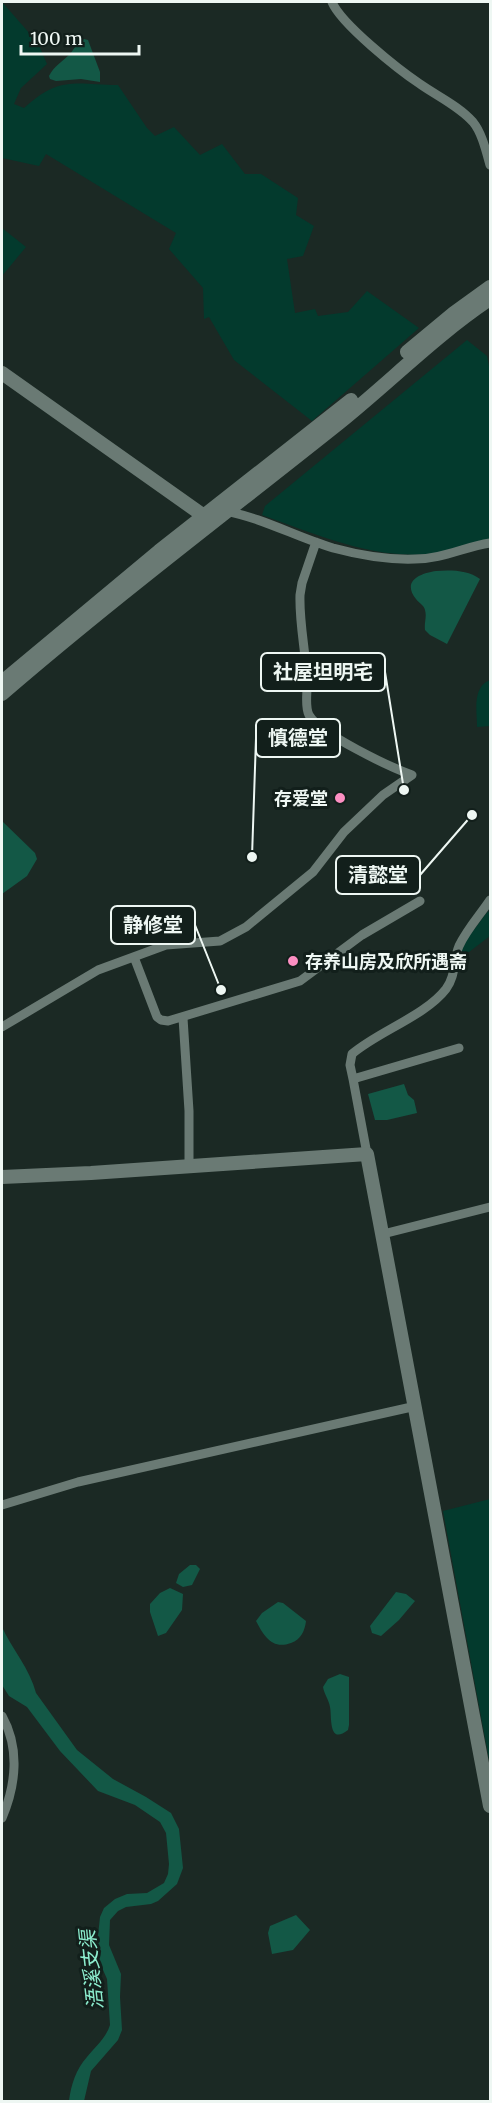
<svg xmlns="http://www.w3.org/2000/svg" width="492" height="2103" font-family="Merriweather,'Noto Sans SC',serif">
	<rect width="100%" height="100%" fill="#1b2924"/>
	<path fill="#033a2d" d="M2,2L38,43L47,64L21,88L14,104L24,108C59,76 74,84 118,85L147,128L155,136L174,127L200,155L222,144L245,174H261L298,198L296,215L314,226L303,256L287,259L295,313L315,309L318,316L348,312L367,291L419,328L312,421L234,360L209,317L204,319L203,288L169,249L176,233L46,154L39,166L2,158Z
		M2,228L26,247L2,276Z
		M467,340L487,356L490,371V539C470,544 448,552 427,554C371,559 313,533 262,515L265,506Z
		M490,680V726L477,727C477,711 472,687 490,680Z
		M488,911L490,914V936L469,952H461L467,939Z
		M490,1499V1765L443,1511Z"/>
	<path fill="#135846" d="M84,39L88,40L100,72V82L81,79L56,81L50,79L49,76C54,66 63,61 70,54C75,48 77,42 84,39Z
		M436,571C451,570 468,570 480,579L447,644L430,635L425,630C424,623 427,617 425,610C424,605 419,603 416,599C401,580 422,573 436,571Z
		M2,821L35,853L37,859L27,876L2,894Z
		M404,1084L408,1095L414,1100L417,1113L387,1120H375L368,1094Z
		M190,1565H196L200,1569L192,1585L183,1587L176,1583L179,1574Z
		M170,1588L183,1594L182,1610L166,1633L158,1636L150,1612V1604L160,1593Z
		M396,1592L406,1594L415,1601L399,1620L381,1636L372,1633L370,1626Z
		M278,1602L283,1603L306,1621C305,1630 301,1640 291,1643C272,1650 264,1636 256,1621L262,1613Z
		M2,1627C12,1649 30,1669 36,1693L77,1750L113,1779L146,1797L171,1813L179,1829L183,1868L177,1884L158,1901L151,1904L126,1907L118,1911L110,1920L109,1945L121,1974L120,1997L122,2030L118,2040L91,2071L84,2101H69C71,2085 76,2069 87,2057C95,2047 106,2038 110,2025L107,1979L96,1954L100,1917L104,1908L115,1899L127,1894L147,1893L164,1883L168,1874L169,1864L166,1833L160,1822L135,1805L98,1791L60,1751L27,1707L9,1696L2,1685Z
		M340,1674L349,1677V1725L348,1730C328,1746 332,1716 330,1707C329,1700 324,1694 323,1687L328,1679Z
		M296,1915L310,1930L293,1950L272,1954L268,1933L270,1926Z"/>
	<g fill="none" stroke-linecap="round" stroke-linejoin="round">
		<path stroke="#6a7a74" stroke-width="9" d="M332,2C341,24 399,70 420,84C437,96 459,106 473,122C482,133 486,151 490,165
			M225,511C263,518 296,537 333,548C359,555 388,560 415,559C442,559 464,547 490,543
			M316,542L302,583L300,595C299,626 307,656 307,687C307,696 305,707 309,715C320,734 390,767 412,775
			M134,957L157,1017L161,1020L168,1021L300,981L362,935L420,901
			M183,1018L189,1111V1167
			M2,1027L98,970L166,945L220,941L246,927L313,872L344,832L383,795L412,775
			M353,1079L350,1065L352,1054C379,1031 425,1016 446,989C456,976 453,960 459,946C467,929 480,915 490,900
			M367,1154L353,1079L459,1048
			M383,1234L490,1207
			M2,1505L78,1482L416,1406
			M2,1716C20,1748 16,1785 2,1818"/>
		<path stroke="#6a7a74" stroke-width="14" d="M407,352L454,313L490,287
			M2,373L204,516
			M2,682L159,551L351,400
			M2,694C111,600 226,513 339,423C390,382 436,335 490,299
			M2,1177L91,1173L367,1154L490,1806"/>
	</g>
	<g fill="#fc8fc2" stroke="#121f1b" stroke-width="2">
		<circle cx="340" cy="798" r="6"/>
		<circle cx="293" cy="961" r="6"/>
	</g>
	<g text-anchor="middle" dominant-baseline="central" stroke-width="6" stroke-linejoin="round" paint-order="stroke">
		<g font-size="18" font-weight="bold" fill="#eef7f3" stroke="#121f1b" text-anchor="end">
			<text x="328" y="798">存爱堂</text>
			<text x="305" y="961" text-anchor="start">存养山房及欣所遇斋</text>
		</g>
		<g font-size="20" font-style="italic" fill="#8cedce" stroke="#121f1b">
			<text transform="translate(91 1970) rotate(-96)">浯溪支渠</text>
		</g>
	</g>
	<path fill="none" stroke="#eef7f3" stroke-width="2" d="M404 790L385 672M252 857L256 738M472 815L420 875M221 990L195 925"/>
	<g fill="#eef7f3" stroke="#121f1b" stroke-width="2">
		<circle cx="404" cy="790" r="6"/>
		<circle cx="252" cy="857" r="6"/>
		<circle cx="472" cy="815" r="6"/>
		<circle cx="221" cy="990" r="6"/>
	</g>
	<g fill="#121f1b" stroke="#eef7f3" stroke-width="2">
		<rect x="261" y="653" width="124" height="38" rx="6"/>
		<rect x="256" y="719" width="84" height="38" rx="6"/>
		<rect x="336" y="856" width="84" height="38" rx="6"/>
		<rect x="111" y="906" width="84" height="38" rx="6"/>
	</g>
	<g font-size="20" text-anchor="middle" font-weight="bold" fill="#eef7f3">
		<text x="323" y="679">社屋坦明宅</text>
		<text x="298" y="745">慎德堂</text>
		<text x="378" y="882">清懿堂</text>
		<text x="153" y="932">静修堂</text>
	</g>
	<rect width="492" height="2103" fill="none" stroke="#eef7f3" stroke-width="6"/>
	<path d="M21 45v9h118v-9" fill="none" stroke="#eef7f3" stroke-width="3"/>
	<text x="30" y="45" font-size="18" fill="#eef7f3" stroke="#121f1b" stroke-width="4.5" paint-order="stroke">100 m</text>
</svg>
